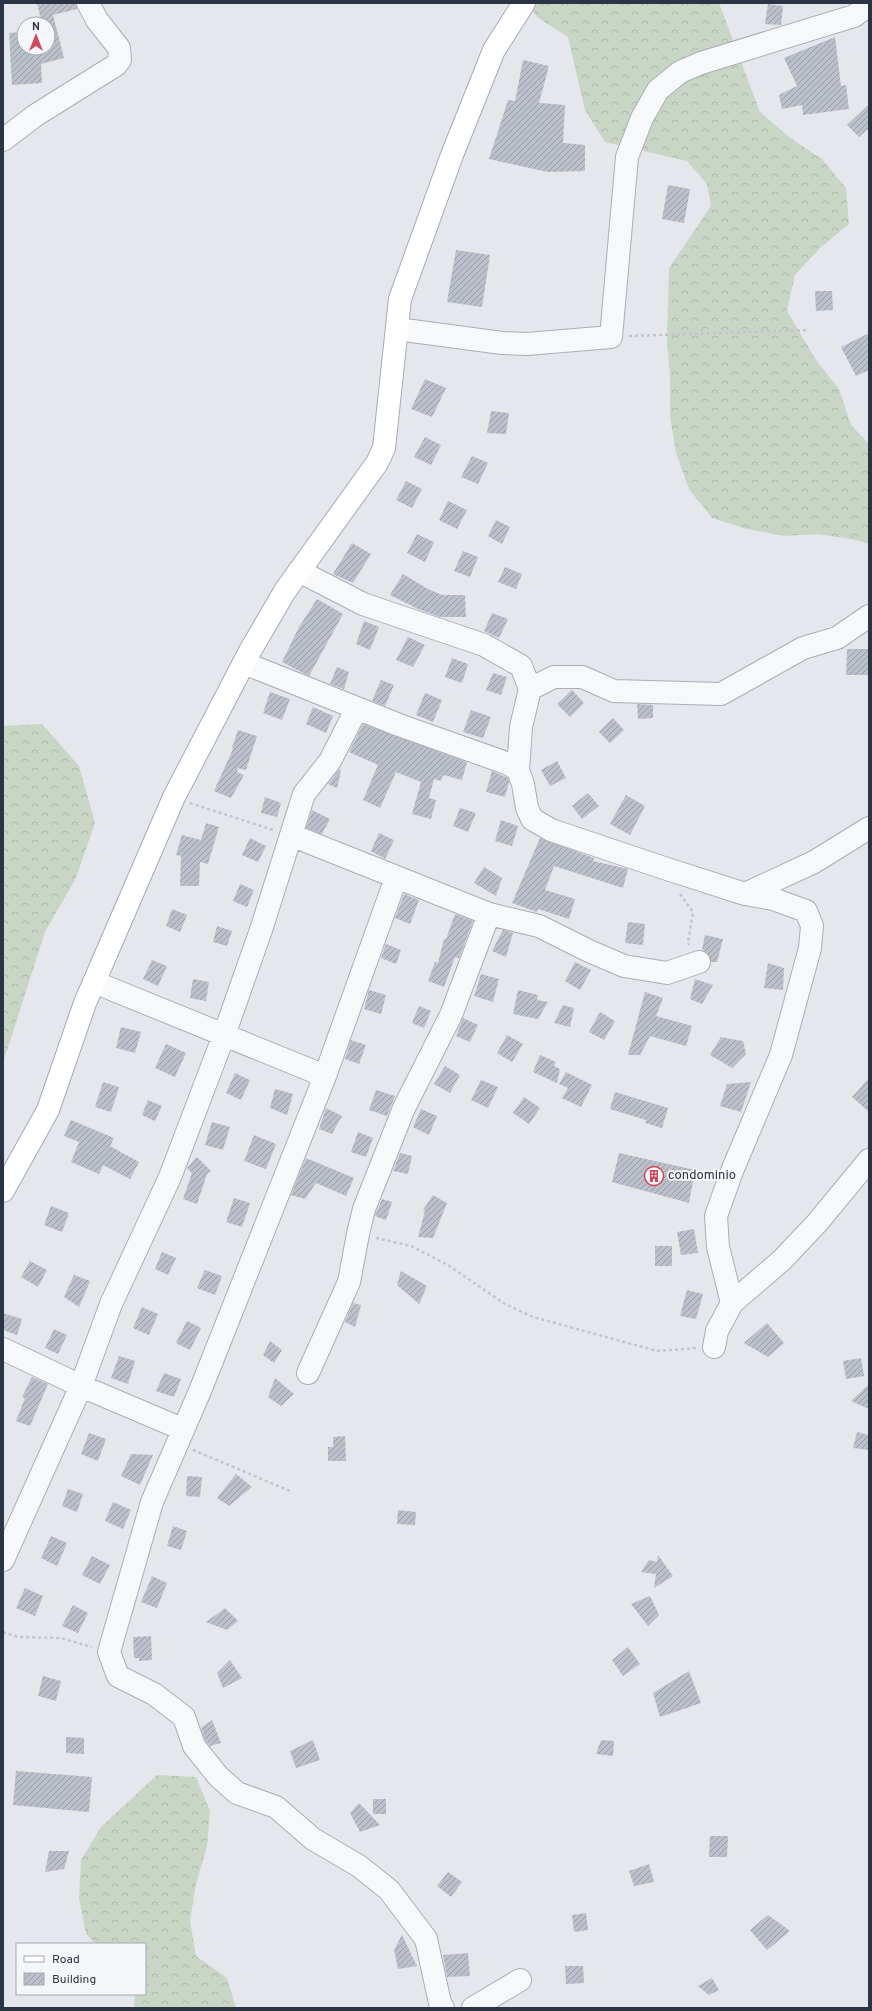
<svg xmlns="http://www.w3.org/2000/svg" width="872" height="2011" font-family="Overpass,sans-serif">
	<defs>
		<pattern id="forest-crowns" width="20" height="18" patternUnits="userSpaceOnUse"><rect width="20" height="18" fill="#c9d6c5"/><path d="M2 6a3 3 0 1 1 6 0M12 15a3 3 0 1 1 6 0" fill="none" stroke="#adb8ab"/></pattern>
		<pattern id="building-hatch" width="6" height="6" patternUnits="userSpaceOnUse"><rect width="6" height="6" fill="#bbc0ca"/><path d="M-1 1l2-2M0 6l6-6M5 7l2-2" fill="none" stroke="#989da6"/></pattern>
	</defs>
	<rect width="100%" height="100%" fill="#e4e7ec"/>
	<path fill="url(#forest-crowns)" d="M527,3H719L760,112L789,137L822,159L846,188L849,224L820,248L795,275L787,311L816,360L839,389L851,425L869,444V544L857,540L818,534L784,536L747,529L712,518L689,489L676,453L670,416V377L667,340L669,268L711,206L707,184L687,161L605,142L585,110L568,37L537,17Z
		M42,724L79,766L95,823L76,878L45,932L3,1063V726Z
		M157,1775L196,1777L210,1811L207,1847L196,1884L190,1920L196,1956L227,1978L236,2008H134L135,1994H145V1944H96L86,1934L79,1898L81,1860L101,1827Z"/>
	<path fill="url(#building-hatch)" d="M37,3H76L77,9L53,15L64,58L41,64L42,83L12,85L9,33L24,32V48H48V24H42Z
		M768,4L783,6L781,25L765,24Z
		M835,37L841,86L846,85L849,109L803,115L802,105L782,109L779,95L797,86L784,58Z
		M523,60L549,66L539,103L565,105L563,143L585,145V171L548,172L489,159L508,100L515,101Z
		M869,104V128L859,137L847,125Z
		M668,185L690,189L684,223L662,219Z
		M456,250L490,255L482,307L447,302Z
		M815,291H832L833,310L816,311Z
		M869,333V370L856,376L841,347Z
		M425,379L446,388L432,417L411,409Z
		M491,411L509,413L506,434L487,433Z
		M425,437L441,445L431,465L414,457Z
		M472,456L488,463L478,484L461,477Z
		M406,481L422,489L412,508L396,500Z
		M448,501L467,510L457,529L439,520Z
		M496,520L510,527L502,544L488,536Z
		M417,534L434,542L425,562L407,553Z
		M352,543L371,554L353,583L333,574Z
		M463,551L478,557L470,577L454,571Z
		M505,567L522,574L516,589L498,582Z
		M403,574L428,589L442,595H465L466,617H440L418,609L390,595Z
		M317,599L343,614L309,676L282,662L299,627Z
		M492,613L508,619L499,638L484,631Z
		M364,621L379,627L370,650L356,644Z
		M408,637L425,645L413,667L396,660Z
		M847,649H869V675H846Z
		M452,658L468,664L462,683L445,677Z
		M337,667L349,672L344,689L330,684Z
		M493,673L507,677L501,695L486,690Z
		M381,680L394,685L385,706L372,701Z
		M572,690L584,703L570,717L557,704Z
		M270,692L290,699L282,720L263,713Z
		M425,693L442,700L433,722L416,715Z
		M637,704L653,705V718L638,719Z
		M313,707L333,716L326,733L306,724Z
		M471,710L491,717L483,738L463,732Z
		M613,718L624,730L610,743L599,732Z
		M363,724L467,762L462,780L443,775L441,781L434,779L429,798L436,800L431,819L412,814L421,782L396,772L380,808L363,800L378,765L349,752Z
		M238,730L257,736L246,770L238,768L237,772L244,775L231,798L214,791L233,749L232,748Z
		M557,761L566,778L550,786L541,770Z
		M339,770L341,771L337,788L328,784Z
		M492,771L508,778L509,782L505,797L486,792Z
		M588,793L599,806L582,819L572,806Z
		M626,795L645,806L630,835L610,824Z
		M265,797L281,803L277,817L261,813Z
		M460,808L476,813L468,832L453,826Z
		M312,810L330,819L322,834L306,828Z
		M501,820L518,826L512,846L495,841Z
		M206,823L219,827L208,864L200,862L199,886H180L181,856L176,855L182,835L201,840Z
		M379,833L394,840L385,859L371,851Z
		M250,838L266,846L258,862L242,855Z
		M540,838L594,858L593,861L628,869L623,888L554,866L545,890L575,899L569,919L538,909L537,912L512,903Z
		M484,867L502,878L496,896L474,883Z
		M240,884L254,890L247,907L233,901Z
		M404,894L419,900L410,924L395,918Z
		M172,909L187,915L180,932L166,926Z
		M455,914L473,921L459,958L455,957L444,987L428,981L435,962L438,963L444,939H446Z
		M628,922L645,924L643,945L625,943Z
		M217,926L232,931L227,946L213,942Z
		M503,930L513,933L506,957L492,951Z
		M705,935L723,939L717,962H711L707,953L702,950Z
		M386,944L401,950L396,964L381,958Z
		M152,960L167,966L158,986L143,979Z
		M575,962L591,970L580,990L565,981Z
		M768,963L784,968L783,990L764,988Z
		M481,974L499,979L493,1002L474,996Z
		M193,979L209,982L206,1001L190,998Z
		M695,979L713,985L702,1004L690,999Z
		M369,990L386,995L381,1014L364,1009Z
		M518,990L538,995L537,1000L548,1002L538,1019L513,1014Z
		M645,992L663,998L656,1016L692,1026L686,1046L650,1036L640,1055H628Z
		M563,1005L574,1008L570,1027L554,1023Z
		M419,1006L431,1011L424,1028L412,1023Z
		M600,1012L615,1021L604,1040L589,1032Z
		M463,1018L478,1025L470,1042L456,1036Z
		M121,1027L141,1032L135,1053L116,1048Z
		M507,1035L523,1044L512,1062L497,1053Z
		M721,1037L743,1041L746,1054L732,1068L710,1055Z
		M351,1040L366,1045L359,1064L345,1059Z
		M166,1044L186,1053L175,1077L155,1068Z
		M540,1055L556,1062L554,1066L560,1069L557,1083L533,1072Z
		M445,1066L460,1075L450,1093L434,1084Z
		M566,1072L592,1085L581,1107L562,1098L568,1088L559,1084Z
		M235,1073L250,1080L241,1100L226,1093Z
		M869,1078V1112L852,1097Z
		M481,1080L498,1087L488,1108L471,1100Z
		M103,1082L119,1087L111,1112L95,1107Z
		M751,1082L741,1112L720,1106L727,1084Z
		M275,1089L293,1094L287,1115L270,1108Z
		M376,1090L395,1096L387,1116L369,1110Z
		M615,1092L668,1108L662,1128L645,1123L646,1120L610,1109Z
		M524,1097L540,1108L529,1124L513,1113Z
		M148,1100L162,1106L155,1121L142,1115Z
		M326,1108L342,1116L332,1134L319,1129Z
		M421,1109L437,1116L429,1135L413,1127Z
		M71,1120L114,1138L110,1146L139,1162L130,1179L103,1165L99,1174L71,1162L79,1142L64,1136Z
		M212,1122L230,1127L223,1150L205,1145Z
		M358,1132L373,1138L366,1157L351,1152Z
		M254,1135L276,1144L266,1169L244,1161Z
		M400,1153L412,1156L408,1174L393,1171Z
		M619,1153L695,1170L689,1203L612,1182Z
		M197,1157L211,1171L207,1174L197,1204L183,1199L192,1173L187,1168Z
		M306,1158L354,1178L346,1196L316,1183L305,1199L291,1195Z
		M433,1195L447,1203L433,1238L418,1237L425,1211L423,1210Z
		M234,1198L250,1203L242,1227L226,1222Z
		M382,1199L392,1202L386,1220L375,1216Z
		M51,1206L69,1213L62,1232L44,1225Z
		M694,1229L698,1253L681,1255L677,1232Z
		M655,1246H672V1266H655Z
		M162,1252L176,1258L168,1275L155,1269Z
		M30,1261L47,1270L38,1287L21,1277Z
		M205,1270L222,1276L215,1295L197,1288Z
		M401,1271L427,1286L419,1304L397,1285Z
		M74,1275L90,1281L79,1307L64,1297Z
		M687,1290L703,1294L696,1319L680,1316Z
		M353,1303L361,1305L355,1327L345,1322Z
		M142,1307L158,1314L149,1335L133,1328Z
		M3,1313L22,1319L17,1335L3,1330Z
		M187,1321L201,1328L190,1350L176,1343Z
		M767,1323L784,1343L768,1357L744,1343Z
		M54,1329L67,1335L58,1354L45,1348Z
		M270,1341L282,1350L274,1363L263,1355Z
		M119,1356L135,1361L128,1384L111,1378Z
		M861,1358L864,1376L846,1379L843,1361Z
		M164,1373L181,1379L174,1397L156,1391Z
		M32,1377L48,1384L30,1426L16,1421L25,1398L22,1397Z
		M275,1378L294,1394L281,1406L268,1397Z
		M869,1384V1409L851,1401Z
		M857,1432L869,1435V1450L853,1448Z
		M89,1433L106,1439L98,1461L81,1454Z
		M345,1436L346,1461H328V1447H333V1437Z
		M131,1454L153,1455L140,1485L121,1476Z
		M236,1474L252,1487L229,1506L217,1498Z
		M187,1476L202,1477L200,1497L186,1496Z
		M68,1489L83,1494L77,1512L62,1506Z
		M113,1502L131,1510L123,1529L105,1521Z
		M398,1510L416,1512L415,1525L397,1524Z
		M173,1526L187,1531L181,1550L167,1546Z
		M51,1536L67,1543L57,1566L41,1558Z
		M658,1555L673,1576L654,1588L656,1574L641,1572L649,1560L657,1562Z
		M92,1556L110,1565L100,1584L82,1575Z
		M152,1576L167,1583L157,1608L141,1602Z
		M25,1588L43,1596L35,1616L16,1608Z
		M650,1596L659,1615L648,1626L631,1604Z
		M73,1605L88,1613L78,1633L62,1626Z
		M225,1608L238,1621L227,1630L206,1622Z
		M151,1636L152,1660L139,1661V1658H134L133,1637Z
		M628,1647L640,1664L623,1676L612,1660Z
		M230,1660L242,1678L223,1688L217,1673Z
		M689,1671L701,1703L660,1717L653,1693Z
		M43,1676L61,1681L56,1701L38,1696Z
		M212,1720L221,1743L210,1746L205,1740L201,1728Z
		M66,1737L84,1738V1754L66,1753Z
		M313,1740L320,1760L296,1768L290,1751Z
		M601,1740L614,1741L613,1756L596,1754Z
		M16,1771L92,1777L89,1812L13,1805Z
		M373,1799H386V1814H373Z
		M359,1803L380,1825L360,1832L350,1813Z
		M710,1836H728L727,1857H709Z
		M49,1851H69L64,1869L45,1872Z
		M649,1864L654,1882L634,1886L629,1871Z
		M448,1872L462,1882L451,1897L437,1886Z
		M586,1913L588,1930L574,1932L572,1915Z
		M768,1915L790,1931L767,1950L750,1930Z
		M402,1935L417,1966L398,1969L394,1950Z
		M468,1953L470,1976L447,1977L443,1955Z
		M565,1966H583L584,1983L566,1984Z
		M712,1978L719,1990L709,1995L698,1986Z"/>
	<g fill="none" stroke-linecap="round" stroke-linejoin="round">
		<g stroke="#a9aeb7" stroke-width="24">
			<path id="minor" d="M3,140L36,115L116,65L120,60L119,48L97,20L88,3
				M397,329L502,343L527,344L611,337L627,157L642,118L658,90L680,72L701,63L854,16L869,5
				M299,571L363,604L484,645L521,666L530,689L521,727L518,770
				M244,663L399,725L509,764L518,770L523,784L527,808L532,819L551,830L664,868L745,894L773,899L806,911L812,926L810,948L781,1055L732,1171L716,1216L718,1247L732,1303L717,1331L714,1347
				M530,689L554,677H582L614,691L721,694L803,648L837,638L869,616
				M291,835L489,914L539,926L589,951L624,966L667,973L699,962
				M745,894L814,862L869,828
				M94,982L325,1076L200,1391L152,1502L109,1652L118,1676L154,1694L184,1717L194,1746L218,1776L237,1793L276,1807L313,1839L359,1866L389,1890L426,1939L440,2003L443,2008
				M325,1076L396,878
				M732,1303L782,1260L817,1223L869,1160
				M3,1349L81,1386L182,1429
				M308,1373L349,1282L358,1234L364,1209L404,1108L451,1015L489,914
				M3,1560L81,1386L111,1304L170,1177L224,1035L261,930L304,794L330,761L357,708
				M473,2008L520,1980"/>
		</g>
		<g stroke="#a3abb8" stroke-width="24">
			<path id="major" d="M3,1191L48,1110L85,1003L174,797L250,651L285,591L377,463L384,448L400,299L452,155L494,50L524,3"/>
		</g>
		<path stroke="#c2c5cb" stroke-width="2.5" stroke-dasharray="3 3" stroke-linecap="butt" d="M629,336L808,330
			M190,803L273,830
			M680,894L693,912L688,942L689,945
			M376,1238L411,1246L448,1265L505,1304L533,1317L657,1351L697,1348
			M193,1450L290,1491
			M3,1632L18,1637L61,1638L92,1647"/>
		<use href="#minor" stroke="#f7f8fa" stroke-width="22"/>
		<use href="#major" stroke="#fff" stroke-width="22"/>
	</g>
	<defs>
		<g id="building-ring" transform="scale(1)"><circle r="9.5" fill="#f4f6f9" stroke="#d1495b" stroke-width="1.5"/><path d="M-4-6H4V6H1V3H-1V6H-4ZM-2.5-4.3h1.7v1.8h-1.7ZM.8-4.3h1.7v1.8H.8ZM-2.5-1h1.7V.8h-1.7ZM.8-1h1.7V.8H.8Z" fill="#d1495b"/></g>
	</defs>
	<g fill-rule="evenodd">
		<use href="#building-ring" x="654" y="1176"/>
	</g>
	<g text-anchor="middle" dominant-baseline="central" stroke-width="4" stroke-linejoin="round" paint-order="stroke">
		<g font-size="13" fill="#2b3445" stroke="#f4f6f9" text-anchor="start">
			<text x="668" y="1176">condominio</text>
		</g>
	</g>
	<rect width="872" height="2011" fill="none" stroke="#2b3445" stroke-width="8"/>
	<rect x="16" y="1943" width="130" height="52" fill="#f4f6f9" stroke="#a4a8b1"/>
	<rect x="24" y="1956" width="20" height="6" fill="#ffffff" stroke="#a4a8b1"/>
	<text x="52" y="1963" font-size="12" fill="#2b3445">Road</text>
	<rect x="24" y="1973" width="20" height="12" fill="url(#building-hatch)" stroke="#a4a8b1"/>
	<text x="52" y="1983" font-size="12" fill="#2b3445">Building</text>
	<g transform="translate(36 36)"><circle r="19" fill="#f4f6f9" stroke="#a4a8b1"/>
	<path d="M0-3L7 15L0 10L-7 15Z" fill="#d1495b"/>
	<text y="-6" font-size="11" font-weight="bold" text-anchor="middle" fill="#2b3445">N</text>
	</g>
</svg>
